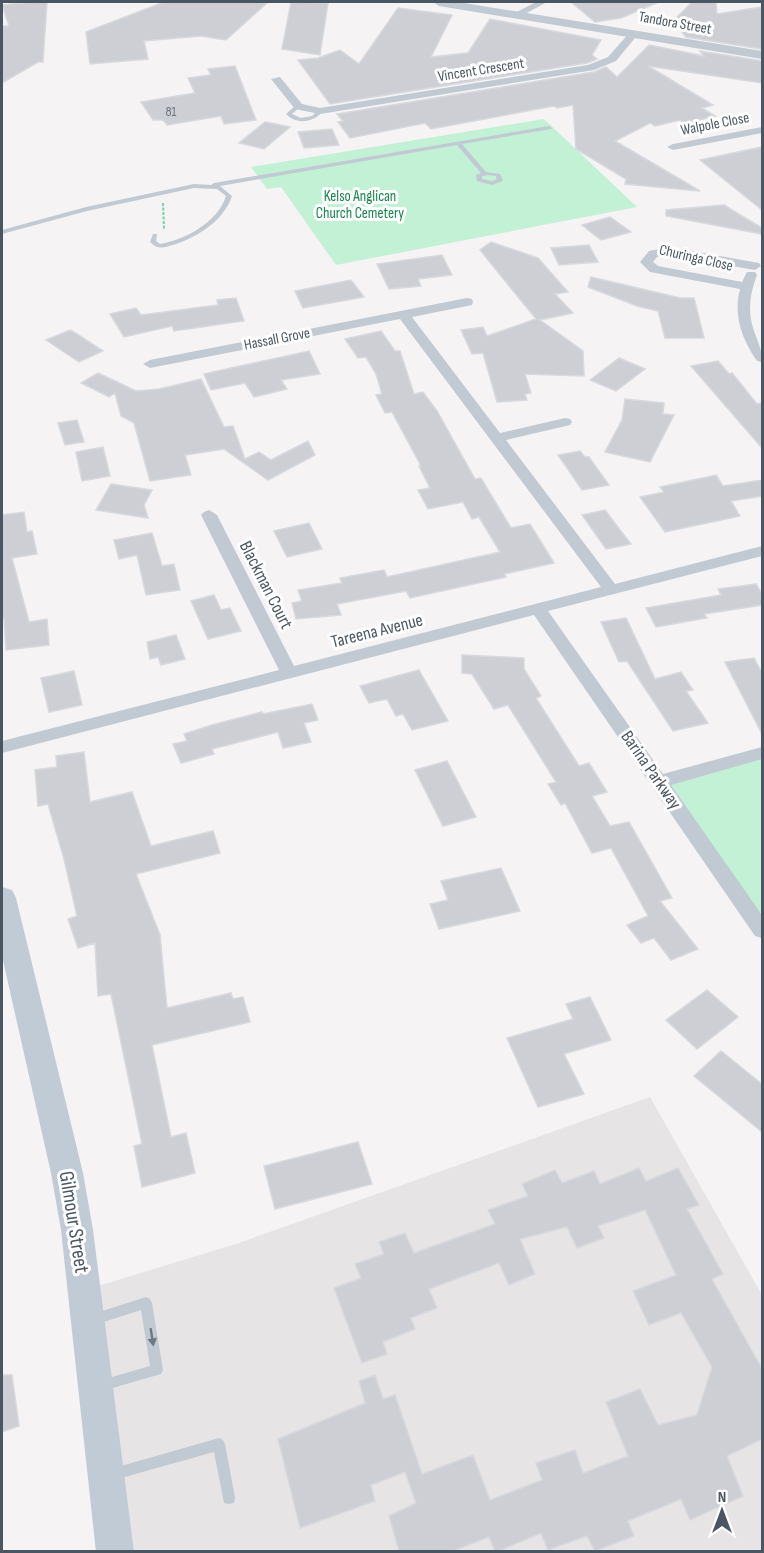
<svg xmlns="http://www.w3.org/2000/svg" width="764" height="1553" font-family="'Sofia Sans Condensed',sans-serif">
	<rect width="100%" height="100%" fill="#f5f3f3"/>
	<path fill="#e6e4e5" d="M650,1097L762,1295V1551H115L85,1290L236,1244Z"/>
	<path fill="#c3f1d5" d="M544,119L637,207L336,265L281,187L267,189L251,167Z
		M762,753V911L752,915L660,782Z"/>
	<path fill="#cdcfd5" stroke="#d7d9de" stroke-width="1.5" d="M34,2H47L43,62H38L2,83V26H9L2,5Z
		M164,2H268L226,40L201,36L144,41L148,59L90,64L86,32Z
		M291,2L328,3L320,55L282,49Z
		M571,2H659L621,18L595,22Z
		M692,2H716L717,14L762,7V49L686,37L673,21Z
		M398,8L452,15L431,57L468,53L490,19L601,40L592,55L597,59L587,63L330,104L298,60L318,58L340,50L359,64Z
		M649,45L704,56L700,51L762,61V83L648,66L713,105L702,108L715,116L685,124L680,120L655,126L650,123L615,141L700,191L625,184L626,179L576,149L573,105L557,108L554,106L431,129L425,123L350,138L338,122L343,121L337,114L594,72L606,67L617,77Z
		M235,66L256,120L224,124L221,116L167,125L163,120H153L141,102L195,93L188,78L211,75L208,69Z
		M265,122L290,127L264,149L239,143Z
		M332,129L339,145L304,148L298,132Z
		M762,147V210L700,160Z
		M724,205L762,228V234L666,216V210Z
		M610,217L631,232L601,240L582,225Z
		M491,242L538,258L568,292L555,294L573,313L540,320L583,351L584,376L525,374L531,393L525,394L527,400L497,402L483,353L472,354L461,330L483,327L487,336L536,319L480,250Z
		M589,245L598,262L559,265L551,248Z
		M442,255L452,275L418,279L421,286L389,289L377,264Z
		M591,277L680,298H694L704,338H665L658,311L637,306L588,287Z
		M351,280L364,297L303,308L295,291Z
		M236,298L244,321L174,331L172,326L124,337L110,314L136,308L141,315L218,305L217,300Z
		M70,330L77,334L103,351L79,362L46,340Z
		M381,331L395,351H400L414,394L423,392L437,411L475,479L481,478L511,528L530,524L554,563L504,574L506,577L410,598L406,591L337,604L341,615L296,619L292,603L302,601L298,590L342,583L340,578L384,570L387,577L500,552L479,517L472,519L463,502L428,509L418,490L430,488L419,466H421L392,412L385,413L376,395L382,394L376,374L366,357L358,358L345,339Z
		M309,351L320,374L281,380L287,389L254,397L245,383L211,390L204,374Z
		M619,358L645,369L616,391L590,380Z
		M718,361L729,374L732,373L757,404L762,403V448L691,366Z
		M98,373L136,391L159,389L201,379L224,427L233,426L245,459L259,452L271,460L308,441L315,455L268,480L224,449L185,455L191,475L150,481L134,423L121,416L115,393L109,397L81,383Z
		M625,399L664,403L663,414L674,415L650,462L605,452L622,420Z
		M77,420L84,442L65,445L58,423Z
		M103,447L110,476L82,481L76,452Z
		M580,451L585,457H589L609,485L582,490L558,455Z
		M716,475L723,486L762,480V496L731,501L740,516L665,532L640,497L664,492L660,487Z
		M111,484L152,490L144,505L148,518L96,510Z
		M605,510L617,526L631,544L606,549L582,515Z
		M24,512L27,532L32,531L37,554L12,558L29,622L47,619L49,645L6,650L4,618L2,619V515Z
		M309,523L322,549L287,557L274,531Z
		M152,533L162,566L174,564L180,590L146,595L137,555L119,559L114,540Z
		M756,584L762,594V605L704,614L707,618L656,627L646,608L721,595L718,589Z
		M214,595L221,610L230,608L241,631L208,639L191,601Z
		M626,618L655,679L681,672L693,690L686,691L708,723L673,731L627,661L619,662L601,622Z
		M176,635L185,659L161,665L158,657L150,659L147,642Z
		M462,655L524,658V669L541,696L536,698L579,766L589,763L607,792L592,796L610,826L629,822L672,898L660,901L698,949L671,960L654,938L641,943L627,925L648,916L611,848L592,853L565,803L561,805L548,784L556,782L508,705L494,709L472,674L462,673Z
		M754,658L762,673V734L725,662Z
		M419,670L448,721L412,730L403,714L396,716L387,699L369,703L360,686Z
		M74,671L82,705L49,712L41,678Z
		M312,704L318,720L304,723L311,742L283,748L278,732L212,749L214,754L181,763L173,744L187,741L184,734L212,725L262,712L263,714Z
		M84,752L90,802L132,792L151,846L213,831L220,853L136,874L160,935L167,1008L231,993L233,999L243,997L250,1022L152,1045L171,1137L186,1133L195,1173L142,1187L134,1146L142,1144L111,994L98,996L95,943L78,948L68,919L77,916L64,859L48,804L38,806L35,770L57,767L56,756Z
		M447,761L476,817L443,826L415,770Z
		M501,868L520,911L439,929L430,904L448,900L441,881Z
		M707,990L738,1017L697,1049L666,1020Z
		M590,997L611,1040L564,1054L584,1094L538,1107L507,1038L573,1019L566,1004Z
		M721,1051L762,1084V1132L694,1076Z
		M358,1142L372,1184L275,1209L264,1166Z
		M639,1168L646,1181L678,1168L699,1205L687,1209L723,1274L712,1279L762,1369V1439L727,1456L743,1496L690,1520L681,1499L628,1521L634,1536L595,1551L587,1536L548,1550L541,1533L499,1551H495L489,1537L453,1551H399L389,1516L416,1503L405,1472L371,1485L375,1501L300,1528L278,1439L365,1403L359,1381L375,1375L383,1399L395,1395L422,1474L473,1455L490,1500L542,1480L536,1463L575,1450L583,1473L628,1456L606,1402L640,1389L658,1425L697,1415L712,1367L681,1313L649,1325L633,1291L676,1275L645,1210L598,1226L604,1238L577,1248L567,1227L520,1239L535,1274L509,1285L499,1263L429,1289L437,1308L411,1318L415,1329L383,1342L387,1354L362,1363L334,1288L361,1278L355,1264L384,1254L379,1242L405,1233L414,1253L495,1224L488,1210L528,1196L522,1184L555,1170L562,1183L594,1171L600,1184Z
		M2,1375H12L19,1426L2,1432Z"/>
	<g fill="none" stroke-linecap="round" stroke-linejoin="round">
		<path stroke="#7ad0a6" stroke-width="2" stroke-dasharray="3 1.5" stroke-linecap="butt" d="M163,203L164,229"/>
		<path fill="#c1cad2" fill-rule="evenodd" d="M295,106L300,107L292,114L301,118L312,116L318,110L323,111C313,123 297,125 286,114Z
			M549,126L552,128L551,129L462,144L486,172L500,174L503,180L502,181L492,185L477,181L476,175L481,173L457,145L220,186L232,196C224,220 199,236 176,244C171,245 163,249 158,247C155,247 152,243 150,242L153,234H157L156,241L160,244C185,240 218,222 226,196L217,189L194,188L87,211L2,234V230L86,207L194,184L211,185L214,183ZM488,175L496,176L497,179L492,181L482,179V176Z
			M146,1297L150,1299L152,1303L163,1370L161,1374L102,1391L98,1389L96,1385L98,1381L150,1366L141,1310L94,1325L90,1323L88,1319L90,1315Z
			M219,1438L223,1440L225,1444L235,1498L234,1503L229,1504L224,1503L223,1498L214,1452L114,1480L109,1479L108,1474L109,1469L114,1468Z"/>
		<path fill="#c1cad2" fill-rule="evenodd" d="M536,2H547L523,15L515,13Z
			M631,31L639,33L616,61L594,70L320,114L295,109L271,79L280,77L302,104L320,108L588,65L608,57Z
			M762,127V133L673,150L667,147L673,144Z
			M669,247L759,263L761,266L755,270L669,255L657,257L653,262L658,266L742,282L747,272H755L757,275C750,293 747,311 754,331C758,342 762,349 762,362L757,361C742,339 733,316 740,289L650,272L640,262L649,251Z
			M467,298L472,299L473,302L472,305L412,317L500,433L565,418L570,419L572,422L570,425L506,440L615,584L762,546V556L548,611L663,774L762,747V759L671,785L762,915V938L755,936L534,615L2,753V741L279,670L201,515L204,512L209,510L217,515L294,666L601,587L400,319L150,368L143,364L150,360Z"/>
		<path fill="#c1cad2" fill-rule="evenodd" d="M433,2H458L762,51V59L439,6Z"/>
		<path fill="#c1cbd6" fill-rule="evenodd" d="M2,887L12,890L16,898L83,1173L93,1230L134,1552H96L61,1230L51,1173L2,956Z"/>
	</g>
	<defs><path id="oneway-solid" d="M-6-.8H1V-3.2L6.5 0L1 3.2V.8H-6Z" transform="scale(1.5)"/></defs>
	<use fill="#6e7983" href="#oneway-solid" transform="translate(152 1337) rotate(81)"/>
	<g text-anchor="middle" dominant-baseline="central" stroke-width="6" stroke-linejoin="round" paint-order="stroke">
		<g font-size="14" fill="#6b747e">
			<text x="171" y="111">81</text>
		</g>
		<g font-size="15" fill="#4a5661" stroke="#fff">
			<text transform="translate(675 23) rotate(10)">Tandora Street</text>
			<text transform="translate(481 70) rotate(-9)">Vincent Crescent</text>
			<text transform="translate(715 124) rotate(-11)">Walpole Close</text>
			<text transform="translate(696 258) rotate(13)">Churinga Close</text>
			<text transform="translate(277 339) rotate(-11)">Hassall Grove</text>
		</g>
		<g font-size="15" fill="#17864f" stroke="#fff">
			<text x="360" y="196">Kelso Anglican<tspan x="360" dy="17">Church Cemetery</tspan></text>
		</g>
		<g font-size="18" fill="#4a5661" stroke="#fff">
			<text transform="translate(266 585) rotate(63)">Blackman Court</text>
			<text transform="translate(377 631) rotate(-14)">Tareena Avenue</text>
			<text transform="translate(651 770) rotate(55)">Barina Parkway</text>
		</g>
		<g font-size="21" fill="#4a5661" stroke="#fff">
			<text transform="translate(74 1222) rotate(81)">Gilmour Street</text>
		</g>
	</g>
	<rect width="764" height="1553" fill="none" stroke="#4a5661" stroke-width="6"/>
	<g transform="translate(722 1511)" stroke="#ffffff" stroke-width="4.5" paint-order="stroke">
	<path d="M0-4.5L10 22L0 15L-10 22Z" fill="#4a5661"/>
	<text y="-9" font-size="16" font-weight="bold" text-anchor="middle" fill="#4a5661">N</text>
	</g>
</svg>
